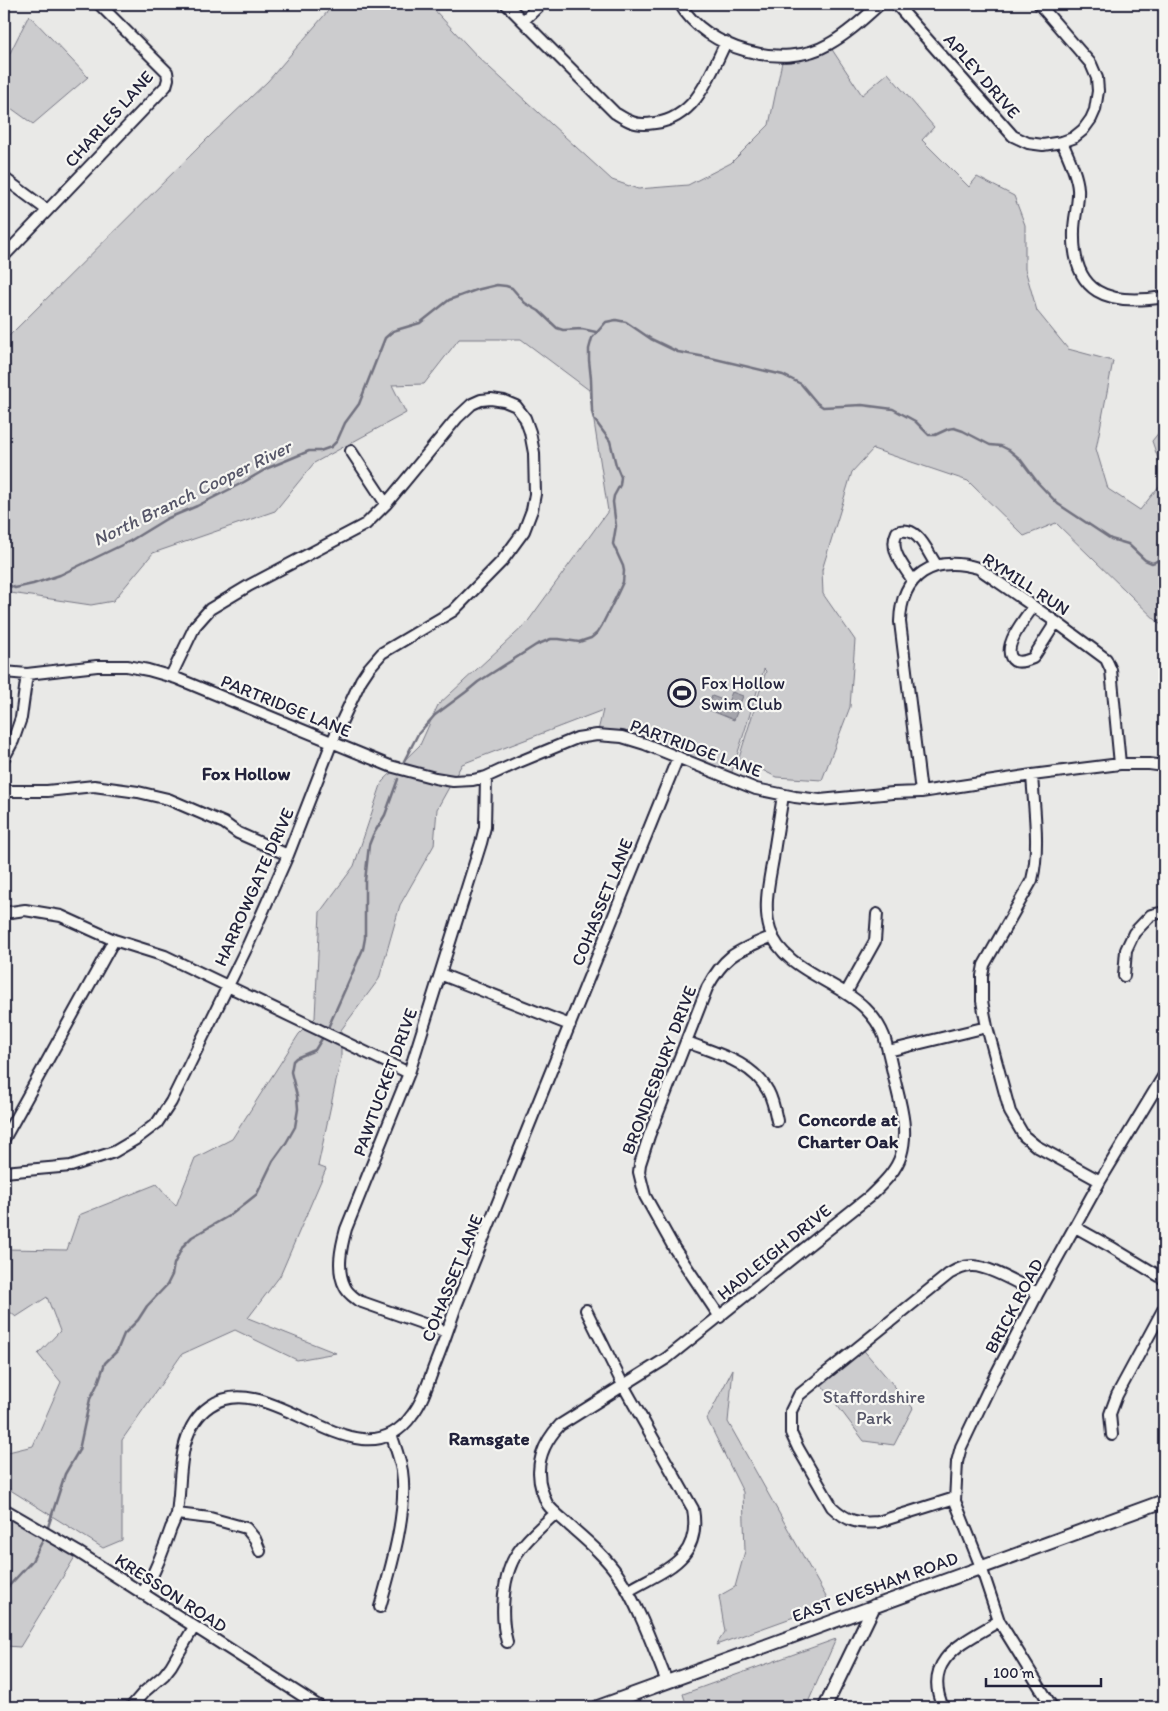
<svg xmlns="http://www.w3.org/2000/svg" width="1168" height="1711" font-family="Itim,sans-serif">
	<rect width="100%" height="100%" fill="#e9e9e7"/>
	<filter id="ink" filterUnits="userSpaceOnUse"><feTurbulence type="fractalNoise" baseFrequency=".02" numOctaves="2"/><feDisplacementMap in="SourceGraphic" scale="10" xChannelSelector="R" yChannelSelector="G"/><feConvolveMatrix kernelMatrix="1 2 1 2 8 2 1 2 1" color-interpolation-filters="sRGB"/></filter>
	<g filter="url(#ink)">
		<path fill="#ccccce" stroke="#777784" d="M334,4H429L478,57L612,180L638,189L688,185L731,163L769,125L783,57L829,45L862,95L888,73L934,127L922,140L969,187L977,177L1014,196L1025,225V269L1037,311L1068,349L1113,361L1096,449L1108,489L1140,510L1164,480V628L1056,523L1024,536L968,481L873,449L852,472L822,570L823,594L855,640L850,707L822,780L776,777L739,758L766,671L764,669L730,778L645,744L597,735L603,710L462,764L437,809L434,845L400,905L379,979L341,1030V1058L318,1166L326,1169L280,1276L248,1318L336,1353L297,1360L235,1330L182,1354L122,1440V1540L103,1548L4,1486V1453L33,1446L61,1382L38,1354L60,1331L47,1297L16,1317L4,1307V1249L67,1250L79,1215L157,1184L176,1206L195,1158L232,1139L299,1034L315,1018L320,912L354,866L382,782L420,745L438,705L526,624L608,511L589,390L521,339H459L424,384L392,385L406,413L314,463L275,511L153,553L113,601L91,605L4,592V341L211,135L268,81Z
			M29,15L88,77L33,124L4,103V65Z
			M1164,426V476L1152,441Z
			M860,1346L913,1408L894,1445L864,1441L818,1380Z
			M733,1369L728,1422L830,1604L716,1645L725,1632L719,1596L735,1587L745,1551L743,1492L707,1419Z
			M4,1509L78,1552L20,1647L6,1646L4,1653Z
			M836,1639L806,1707H687L683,1694Z"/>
		<path fill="#a5a5ac" stroke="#71717f" d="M732,692L743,696L734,720L707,709L712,696L728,702Z"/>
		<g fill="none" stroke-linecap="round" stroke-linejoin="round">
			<path stroke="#71717f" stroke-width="2.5" d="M4,583L15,588L33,584L60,575L130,541L166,519L197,506L244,482L268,468L309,451H320L331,447L337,441L345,423L359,404L385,338L393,331L420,323L449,300L476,290L497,285L506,286L512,288L525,303L539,311L557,328L563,330L582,329L596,332
				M404,761L418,734L435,715L466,692L478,682L536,645L551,639H559L579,642L591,638L597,633L602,625L616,597L623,582L624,571L623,566L613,544L616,526L613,502L614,496L620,485L621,477L616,465L610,441L594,419L592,412L591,379L589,360V349L592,338L606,322L616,320L626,322L651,339L678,352L711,358L783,375L801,384L817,403L823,407L862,405L893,409L915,421L929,435H935L948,429L954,428L963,431L990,445L1001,446L1009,450L1020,459L1038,483L1058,504L1111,539L1128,544L1145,560L1152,563C1162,561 1162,552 1164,543
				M327,1030L363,949L365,938V881L369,845L373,835L385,815L398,779
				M48,1527L65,1474L79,1450L90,1399L98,1383L105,1363L117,1351L124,1334L138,1320L147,1306L167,1285L172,1275L174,1264L183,1246L192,1237L232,1214L257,1194L273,1161L286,1143L295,1127L298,1109L297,1096L291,1072L293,1061L296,1058L315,1050L323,1037
				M4,1595L7,1588L32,1561L43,1540"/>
			<g stroke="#22223b" stroke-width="14">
				<path id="minor" d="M506,4L615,113C620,116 626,120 632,122C639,125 648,124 655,123C696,118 710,75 726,42
					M680,4C706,49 783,71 829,44C848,34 864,18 880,4
					M896,4L1013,136L1028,143L1043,145L1062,142L1073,138L1083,130L1091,119L1095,110L1098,91L1097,78L1091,64L1039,4
					M523,21L541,4
					M1062,142C1068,156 1077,174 1078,189C1079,203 1074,217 1074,231C1072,294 1108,306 1164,297
					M4,178L47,210
					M4,256L166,86L168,79L167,72L99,4
					M351,451L386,504
					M913,581C904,566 888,550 897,532C918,524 927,552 937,566
					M1033,607C1025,618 1004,644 1011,657C1015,665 1026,661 1033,658L1056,622
					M4,672L27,674L97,666H127L148,670L176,678L390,766L435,778L453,781L473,780L486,777L519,762L577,738L597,735L622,737L645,744L756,789L795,797L820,800L893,793L921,792L1032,775L1120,764H1149L1164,766
					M4,758L13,741L21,718L27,674
					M1032,775C1034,809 1040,847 1032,880L984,965L982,976V1001L987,1027L1010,1112L1024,1136L1036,1146L1100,1181
					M4,791H47L94,786L138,792L168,799L224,823L238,833L288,855
					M921,792L900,622C901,574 934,555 978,568L1056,622L1106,659L1111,670L1120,764
					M4,913L25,910L61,916L114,940L165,956L409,1073
					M440,974L570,1025
					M1124,976L1126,950L1134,933L1151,915L1164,912
					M846,993L875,941L877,914
					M687,1042C715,1053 753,1062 768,1091C773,1100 775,1111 777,1121
					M888,1051L987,1027
					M4,1139L114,940
					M4,1172L71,1166L114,1152L136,1139L157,1123L171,1102L248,945L288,855L332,742L361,680L369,668L382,653L453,611L502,561L524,531L532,510L535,494L534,453L530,432L525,418L516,406L504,401L491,399L481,400L472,404L457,418L386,504L366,524L250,585L210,609L195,626L171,676
					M1075,1227L1111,1247L1164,1279
					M586,1310L623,1385L693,1509C702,1560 665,1569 628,1591
					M720,1317L674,1248L645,1196L639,1172L640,1164L649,1136L707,988C726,953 738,951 773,936
					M447,1332L359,1301C354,1297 348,1294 345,1287C336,1270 341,1247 346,1229L409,1073L481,843L485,827L486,777
					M1112,1435L1110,1414L1117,1395L1164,1308
					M955,1498L878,1522C857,1524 847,1521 832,1507L798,1448L791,1433V1411L799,1395L949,1274C956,1270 963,1266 971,1266C988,1265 1022,1286 1038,1293
					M4,1509L78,1552L320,1707
					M177,1514L210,1518L246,1528L255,1539L260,1551
					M142,1594C155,1573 163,1551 171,1528C173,1524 175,1519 177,1514C178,1508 178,1501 179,1495C181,1464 181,1426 210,1406C270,1364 359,1490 412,1415C423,1401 428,1383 434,1367C442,1347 449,1327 456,1306L678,757
					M380,1607C391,1568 408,1511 402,1471C400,1459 395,1446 391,1434
					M507,1642C500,1616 502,1574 518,1552C528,1537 543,1525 556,1513
					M667,1682C654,1649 638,1604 618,1575C605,1556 587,1541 570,1526C563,1519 554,1513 548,1505C545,1501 544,1495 542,1491C534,1466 543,1443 560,1425L667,1358L869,1197C881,1185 896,1172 901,1155C909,1129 900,1103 894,1077C891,1064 888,1049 884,1036C880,1026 873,1016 865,1008C838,981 782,969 770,930C763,907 769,882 773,859C776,837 780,816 783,795
					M131,1707L144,1692L164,1675L171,1666L194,1627
					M943,1707C921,1658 965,1642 999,1621
					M1052,1707L999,1621L981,1567L955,1501L957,1462L961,1447L992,1382L1038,1293L1100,1181L1164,1075"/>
			</g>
			<g stroke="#22223b" stroke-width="16">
				<path id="major" d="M598,1707L1164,1501
					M825,1707L874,1606"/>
			</g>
			<use href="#minor" stroke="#f6f6f2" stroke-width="10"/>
			<use href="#major" stroke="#f6f6f2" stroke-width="12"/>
		</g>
	</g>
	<defs>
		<g id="stadium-ring" transform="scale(1.4375)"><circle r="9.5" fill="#f6f6f2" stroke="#22223b" stroke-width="1.5"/><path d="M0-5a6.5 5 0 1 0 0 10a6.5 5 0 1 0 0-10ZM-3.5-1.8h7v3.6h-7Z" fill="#22223b"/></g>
	</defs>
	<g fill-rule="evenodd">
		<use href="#stadium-ring" x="682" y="693"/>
	</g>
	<g text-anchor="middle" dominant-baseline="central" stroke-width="4.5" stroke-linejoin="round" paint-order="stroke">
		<g font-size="18" fill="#22223b" stroke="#f6f6f2">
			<text transform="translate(982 76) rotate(49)">APLEY DRIVE</text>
			<text transform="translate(109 119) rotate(-48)">CHARLES LANE</text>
			<text transform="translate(1026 584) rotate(33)">RYMILL RUN</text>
			<text transform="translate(286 706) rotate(22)">PARTRIDGE LANE</text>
			<text transform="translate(696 748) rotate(20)">PARTRIDGE LANE</text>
			<text transform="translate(254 887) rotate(-66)">HARROWGATE DRIVE</text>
			<text transform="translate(602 902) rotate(-68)">COHASSET LANE</text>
			<text transform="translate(659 1070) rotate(-69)">BRONDESBURY DRIVE</text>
			<text transform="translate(385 1082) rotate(-70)">PAWTUCKET DRIVE</text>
			<text transform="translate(774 1252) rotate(-39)">HADLEIGH DRIVE</text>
			<text transform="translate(452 1278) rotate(-68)">COHASSET LANE</text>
			<text transform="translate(1014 1306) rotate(-62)">BRICK ROAD</text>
			<text transform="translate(875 1587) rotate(-20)">EAST EVESHAM ROAD</text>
			<text transform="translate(171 1593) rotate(33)">KRESSON ROAD</text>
		</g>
		<g font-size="18" fill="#22223b" stroke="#f6f6f2" text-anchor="start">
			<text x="701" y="683">Fox Hollow<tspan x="701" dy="21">Swim Club</tspan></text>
		</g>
		<g font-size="18" fill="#555567" stroke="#f6f6f2">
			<text x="874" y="1397">Staffordshire<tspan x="874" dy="21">Park</tspan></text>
		</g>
		<g font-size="19" font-style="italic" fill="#565668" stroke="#f6f6f2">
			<text transform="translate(192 493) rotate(-26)">North Branch Cooper River</text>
		</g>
		<g font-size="19" font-weight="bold" fill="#22223b" stroke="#f6f6f2">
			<text x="246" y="773">Fox Hollow</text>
			<text x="848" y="1119">Concorde at<tspan x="848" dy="22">Charter Oak</tspan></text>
			<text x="489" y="1438">Ramsgate</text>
		</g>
	</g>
	<rect width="1168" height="1711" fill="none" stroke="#f6f6f2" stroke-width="20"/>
	<rect x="10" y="10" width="1148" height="1691" fill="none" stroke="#22223b" stroke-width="2" filter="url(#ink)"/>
	<path d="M986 1678v8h115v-8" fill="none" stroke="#22223b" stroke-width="2.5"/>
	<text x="993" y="1678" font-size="15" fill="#22223b" stroke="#f6f6f2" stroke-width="4" paint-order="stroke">100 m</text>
</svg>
